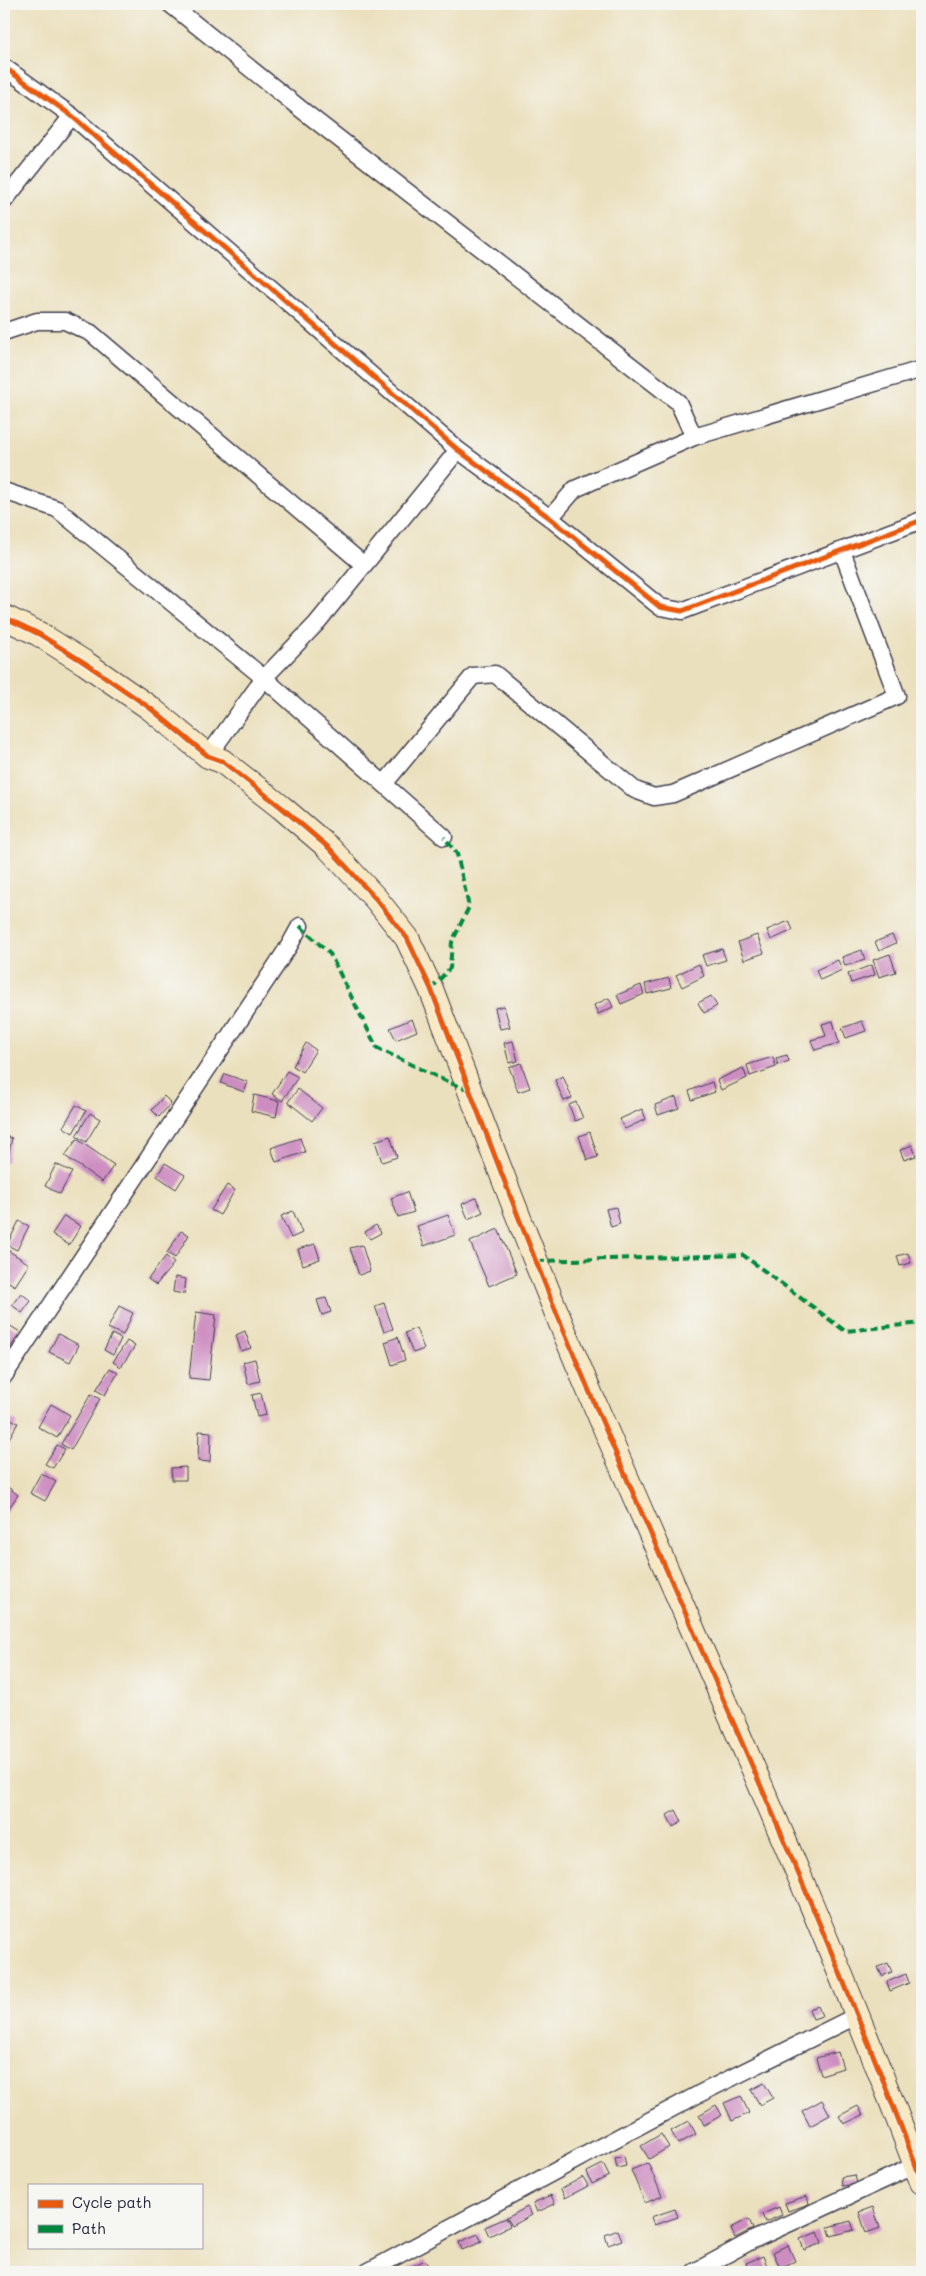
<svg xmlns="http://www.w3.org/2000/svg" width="926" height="2276" font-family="Mali,sans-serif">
	<rect width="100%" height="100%" fill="#f6f6f2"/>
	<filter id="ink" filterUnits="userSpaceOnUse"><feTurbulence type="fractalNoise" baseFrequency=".02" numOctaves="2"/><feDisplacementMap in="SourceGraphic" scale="10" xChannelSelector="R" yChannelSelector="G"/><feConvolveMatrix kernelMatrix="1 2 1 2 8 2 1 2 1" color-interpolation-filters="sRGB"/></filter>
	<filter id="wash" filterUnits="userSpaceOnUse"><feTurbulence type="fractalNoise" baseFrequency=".0096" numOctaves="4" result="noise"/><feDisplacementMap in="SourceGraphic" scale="20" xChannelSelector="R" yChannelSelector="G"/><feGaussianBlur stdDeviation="1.12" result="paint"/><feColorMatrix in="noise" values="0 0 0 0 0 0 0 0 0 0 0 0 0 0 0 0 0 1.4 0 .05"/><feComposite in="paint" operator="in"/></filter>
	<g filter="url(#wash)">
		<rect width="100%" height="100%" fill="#ebe0bd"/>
		<g id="blocks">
			<path fill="#cd8dc1" d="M789,921L793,930L771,940L767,930Z
				M757,935L764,953L744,960L738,942Z
				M892,935L896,943L879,951L875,942Z
				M722,949L726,960L706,966L702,955Z
				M862,950L865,960L845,966L842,957Z
				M890,954L896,972L879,977L873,960Z
				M838,960L842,970L820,980L816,970Z
				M699,964L704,976L682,987L676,975Z
				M872,965L875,975L851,983L848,974Z
				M669,978L671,988L647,994L645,984Z
				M641,985L644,994L621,1004L617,995Z
				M711,996L717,1006L704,1013L698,1003Z
				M609,998L613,1007L598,1014L594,1005Z
				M504,1006L510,1027L500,1029L495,1008Z
				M412,1019L417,1031L396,1040L390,1028Z
				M833,1021L839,1043L815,1050L811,1040L826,1036L822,1024Z
				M862,1021L866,1031L846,1038L842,1028Z
				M513,1041L518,1061L509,1063L504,1043Z
				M306,1043L316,1050L302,1072L293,1066Z
				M787,1055L789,1061L778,1065L776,1058Z
				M773,1057L776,1067L750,1076L747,1065Z
				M521,1063L530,1088L518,1092L509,1067Z
				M743,1068L747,1078L721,1090L717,1080Z
				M287,1071L298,1077L282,1101L272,1094Z
				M225,1074L248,1082L244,1092L221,1083Z
				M563,1076L572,1098L564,1101L555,1080Z
				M712,1082L715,1092L692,1100L689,1091Z
				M298,1089L322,1108L312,1121L288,1102Z
				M254,1095L279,1101L276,1117L251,1111Z
				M164,1096L171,1103L159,1117L152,1110Z
				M676,1097L679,1108L658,1115L655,1105Z
				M576,1102L583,1118L575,1121L569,1105Z
				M76,1105L86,1111L73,1133L63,1127Z
				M642,1109L646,1119L625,1129L620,1119Z
				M90,1113L100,1119L86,1142L76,1136Z
				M590,1132L598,1157L587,1160L579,1136Z
				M4,1136L12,1138L7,1162H4Z
				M390,1136L397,1157L382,1162L375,1141Z
				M300,1138L305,1152L276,1162L271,1148Z
				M77,1139L114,1165L102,1182L65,1156Z
				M912,1145L916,1156L904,1160L900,1150Z
				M165,1163L185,1175L176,1189L157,1176Z
				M56,1164L72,1172L60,1194L45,1186Z
				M227,1185L235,1190L220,1215L211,1210Z
				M407,1192L414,1212L398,1217L391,1198Z
				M476,1198L483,1212L468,1219L462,1204Z
				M616,1207L620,1224L611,1227L606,1209Z
				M293,1211L302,1233L291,1238L281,1216Z
				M448,1215L455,1235L424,1246L417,1226Z
				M64,1216L81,1226L69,1245L52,1234Z
				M19,1221L29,1226L17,1250L7,1245Z
				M376,1225L381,1233L370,1239L365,1232Z
				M498,1229L517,1274L489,1286L470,1242Z
				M181,1231L189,1235L175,1258L167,1253Z
				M315,1244L320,1259L303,1265L298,1249Z
				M362,1245L370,1271L359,1275L350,1248Z
				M6,1249L29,1264L15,1286L4,1279V1253Z
				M908,1253L911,1263L900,1266L897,1256Z
				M166,1256L174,1263L156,1285L148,1279Z
				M175,1277L186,1279L184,1294L173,1292Z
				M21,1293L31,1301L22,1313L12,1305Z
				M326,1298L331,1312L322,1315L317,1300Z
				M384,1303L393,1329L384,1332L375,1306Z
				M119,1306L133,1313L123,1335L108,1328Z
				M196,1312L216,1315L209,1380L189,1378Z
				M9,1325L20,1332L7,1353L4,1350V1334Z
				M416,1328L424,1349L413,1353L405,1333Z
				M245,1331L251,1348L241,1351L236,1335Z
				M58,1334L79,1345L70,1362L49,1352Z
				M112,1334L121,1339L113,1355L104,1350Z
				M398,1337L405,1360L392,1365L385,1342Z
				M127,1341L135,1346L121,1367L113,1362Z
				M255,1359L260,1381L248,1384L243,1362Z
				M110,1368L118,1373L105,1395L96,1390Z
				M261,1393L266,1415L257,1417L252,1395Z
				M91,1394L100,1399L71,1450L61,1444Z
				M51,1404L70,1415L57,1438L38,1427Z
				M4,1415L18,1423L7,1442L4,1440Z
				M199,1431L211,1432L210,1462L198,1461Z
				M57,1445L65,1449L53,1468L45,1464Z
				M186,1467V1480H172L171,1468Z
				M41,1473L56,1482L45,1501L30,1493Z
				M4,1484L18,1495L6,1512L4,1510Z
				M676,1810L682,1822L673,1827L667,1815Z
				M888,1963L892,1972L882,1976L878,1967Z
				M906,1974L909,1983L890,1991L887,1982Z
				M818,2006L822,2016L813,2019L809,2009Z
				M838,2052L843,2068L821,2075L816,2058Z
				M764,2083L773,2098L760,2105L751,2090Z
				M741,2096L749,2113L732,2121L724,2103Z
				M822,2100L830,2115L810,2126L802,2111Z
				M716,2105L722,2115L704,2125L699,2115Z
				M858,2106L863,2115L844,2124L839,2116Z
				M689,2121L696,2134L678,2144L671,2131Z
				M661,2134L669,2147L649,2159L641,2146Z
				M624,2156L626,2166L617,2168L615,2158Z
				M648,2163L662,2196L645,2203L631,2170Z
				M603,2164L609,2176L592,2184L587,2172Z
				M855,2175L857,2184L842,2186L841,2177Z
				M583,2177L588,2186L565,2198L561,2189Z
				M551,2195L555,2204L537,2212L533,2203Z
				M807,2196L809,2204L788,2211L785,2203Z
				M527,2207L532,2215L512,2226L507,2218Z
				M779,2207L782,2215L765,2222L762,2214Z
				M873,2207L880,2228L866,2233L859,2212Z
				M675,2209L678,2217L654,2225L651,2217Z
				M506,2218L510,2226L489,2236L485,2227Z
				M749,2219L753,2229L735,2238L731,2228Z
				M851,2221L854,2230L831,2236L828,2227Z
				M618,2230L622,2240L608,2245L605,2235Z
				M818,2232L822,2243L804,2250L800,2239Z
				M478,2234L482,2242L462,2250L459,2242Z
				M788,2245L795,2261L780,2268L773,2252Z
				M763,2256L768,2268L749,2272L746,2263Z
				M425,2260L430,2270L424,2272H406L405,2270Z"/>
		</g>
	</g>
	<g filter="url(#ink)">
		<use href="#blocks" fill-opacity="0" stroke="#403e4e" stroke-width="1"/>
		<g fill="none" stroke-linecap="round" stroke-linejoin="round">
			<g stroke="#403e4e" stroke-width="19">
				<path id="street" d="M170,4L302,110L678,402L694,437
					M4,67L72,116L458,450L550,518L660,607L682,611L922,520
					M4,201L72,116
					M4,332L37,321H65L91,333L364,565
					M4,491L57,509L264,678L444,837
					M550,518L575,489L694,437L922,369
					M208,756L264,678L316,624L458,450
					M384,784L473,676L495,674L635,790L654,797L673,794L897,696L842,551
					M4,1376L289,946L300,926
					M367,2272L699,2094L858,2015
					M694,2272L753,2240L916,2165"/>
			</g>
			<g stroke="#403e4e" stroke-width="26">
				<path id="secondary" d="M4,617L39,634L85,663L150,708L208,756L222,761L281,807L329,848L376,899L407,938L431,989C483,1124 533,1260 590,1393C702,1656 823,1915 922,2182"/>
			</g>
			<use href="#street" stroke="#fff" stroke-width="16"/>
			<use href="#secondary" stroke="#f8e8c3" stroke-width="24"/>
			<path stroke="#00873e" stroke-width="4" stroke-dasharray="8 4" stroke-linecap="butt" d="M300,926L330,954L377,1048L450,1083L471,1090
				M431,989L450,968L452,942L469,907L457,854L444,837
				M537,1261L743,1255L845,1331L922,1323"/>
			<g stroke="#f6f6f2" stroke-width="8">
				<path id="cycleway" d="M4,67L72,116L458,450L550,518L660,607L682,611L922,520
					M4,617L39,634L85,663L150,708L208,756L222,761L281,807L329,848L376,899L407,938L431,989C483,1124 533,1260 590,1393C702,1656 823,1915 922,2182"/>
			</g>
			<use href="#cycleway" stroke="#e8590c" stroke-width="5"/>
		</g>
	</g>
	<rect width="926" height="2276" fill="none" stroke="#f6f6f2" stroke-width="20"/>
	<rect x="28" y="2184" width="175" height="65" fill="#f6f6f2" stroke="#a1a1a9"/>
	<rect x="38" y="2200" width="25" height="8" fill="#e8590c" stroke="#a1a1a9"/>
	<text x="72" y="2208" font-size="15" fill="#22223b">Cycle path</text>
	<rect x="38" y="2225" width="25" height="8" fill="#00873e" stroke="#a1a1a9"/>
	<text x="72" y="2234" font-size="15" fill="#22223b">Path</text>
</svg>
